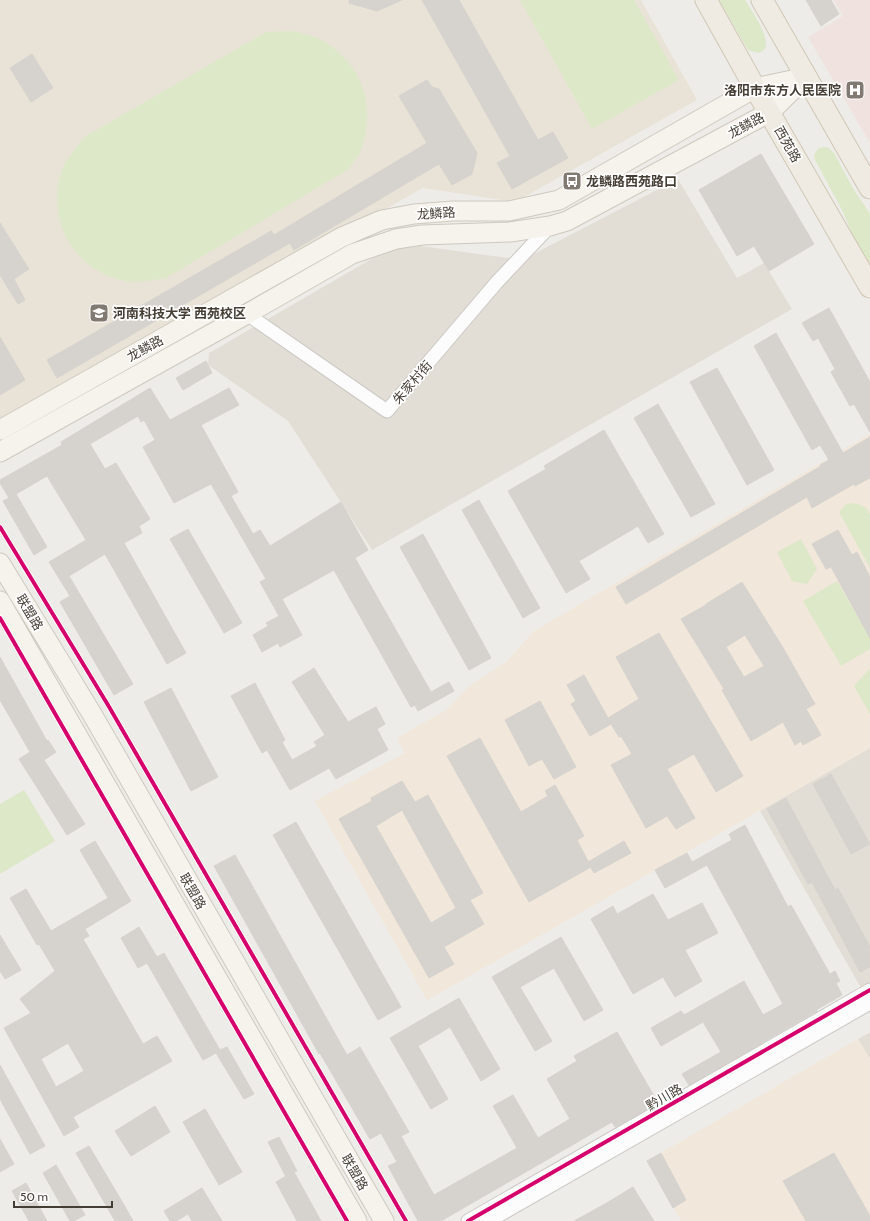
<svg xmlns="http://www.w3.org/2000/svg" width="870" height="1221" font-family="Cabin,'Noto Sans SC',sans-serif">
	<rect width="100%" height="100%" fill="#eeece8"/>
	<path fill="#e3ded5" d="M678,179L737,278L764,263L792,309L372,550L288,421L208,365L209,353L399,243L522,260Z
		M870,748V983L861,988L760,811Z
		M870,1032V1059L858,1039Z"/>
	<path fill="#f1e7da" d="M870,434V748L427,1000L315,801L405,753L397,738L446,710L467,688L507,661L534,631Z
		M858,1039L870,1059V1221H681L647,1161Z"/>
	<path fill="#e9e3d7" d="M0,0H641L697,100L515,202L423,188L0,424Z"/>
	<path fill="#f0e2df" d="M833,0H870V143L808,37L843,16Z"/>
	<path fill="#dde8c8" d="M520,0H634L679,80L592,129Z
		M719,0H745C751,10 780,49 758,53L748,50Z
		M293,31C307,34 321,38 332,47C362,68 373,105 364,139C363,143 362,148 361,151C358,157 352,163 349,169L166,278C153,280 138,284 124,281C75,269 48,226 60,177C63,161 75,149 86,136L266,32Z
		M824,147L829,148L834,153L853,188L870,214V268L856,243L843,212L815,160C813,155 815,152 819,148Z
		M852,503C860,504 866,506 870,514V568L839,512L845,505Z
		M801,539L817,569L807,584L792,581L777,552Z
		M837,581L870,638V649L841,666L803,601Z
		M870,668V714L854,686Z
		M24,790L55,841L0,874V804Z"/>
	<path fill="#d6d3cf" stroke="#d6d3ce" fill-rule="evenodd" d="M349,0H402L377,11L349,3Z
		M422,0H459L538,140L553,132L568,158L512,189L497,163L510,156Z
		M806,0H831L839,14L821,26Z
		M32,54L53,88L31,102L10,68Z
		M427,80L432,87L439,89L477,153L472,174L452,185L439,164L294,250L290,243L57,378L47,360L271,231L274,235L427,143L399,96Z
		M761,154L814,244L769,271L754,246L737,256L699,190Z
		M0,223L29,269L14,279L25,300L18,304L0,275Z
		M829,308L870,382V432L854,404L850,406L831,372L835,369L818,338L813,341L802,323Z
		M776,333L843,453L870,437V478L855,486L854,484L812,508L807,497L626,604L616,587L821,466L820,465L829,460L820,445L812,450L754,346Z
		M0,337L25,380L0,395Z
		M206,361L212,373L183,390L176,378Z
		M717,368L774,470L747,485L690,382Z
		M150,388L170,420L229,388L239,405L201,425L238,492L231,496L253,534L260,530L270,546L341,502L368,550L355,558L431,692L449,682L454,691L418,711L415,705L411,707L334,570L282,599L302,635L280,647L278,643L262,652L253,635L268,626L266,623L279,616L260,582L266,579L211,484L174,503L143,447L155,440L144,420L141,422L138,416L90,444L105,469L116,463L150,519L139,526L142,533L124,543L186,653L167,664L105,554L69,576L133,684L114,695L60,602L70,596L49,562L86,540L47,476L16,494L47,547L34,555L3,501L9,498L0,483V480L62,445L61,442Z
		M658,404L715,504L691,517L634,418Z
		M604,430L664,534L648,543L638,526L579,561L590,579L566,593L508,491L546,469L544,466Z
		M479,500L540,608L523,618L462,510Z
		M188,529L242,623L224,633L170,539Z
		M838,530L852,555L857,552L870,577V638L831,567L826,569L812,544Z
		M423,534L491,658L469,670L400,547Z
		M742,582L782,646L815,704L806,709L821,735L803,745L801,741L795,745L783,722L751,741L722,690L724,689L681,619L706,605V604ZM745,635L764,666L744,677L726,647Z
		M659,633L743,776L716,792L694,754L667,769L695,818L676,829L667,816L646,828L611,765L632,754L621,736L619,737L611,724L590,736L571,704L576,701L567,685L584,675L608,718L639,699L616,657Z
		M0,657L47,741L48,740L56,752L44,760L85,824L67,835L19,759L30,752L0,700Z
		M314,668L348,722L376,707L385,724L377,729L388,750L336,779L329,768L290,790L267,750L262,753L231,696L255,683L285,740L282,742L292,760L317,746L314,742L325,735L292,682Z
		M171,688L218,777L191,791L144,702Z
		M540,701L576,767L554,779L542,759L529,766L505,720Z
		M480,738L521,812L548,796L545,791L555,785L584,836L577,840L591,867L529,902L447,756Z
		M831,774L870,844L851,854L813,784Z
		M402,781L415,802L428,795L483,893L470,900L484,924L444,947L454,964L429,978L339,819L372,801L371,798ZM402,810L456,908L431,923L376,826Z
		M786,798L835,890L838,888L870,947V967L860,972L812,882L808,884L767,809Z
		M296,822L401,1007L378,1020L273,835Z
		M745,825L788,907L791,905L830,974L835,971L840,981L836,983L842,995L816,1010L817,1011L689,1085L682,1074L721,1052L703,1022L661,1046L651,1028L681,1011L684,1015L744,981L763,1015L783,1004L707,865L665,888L655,870L687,853L692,862L732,840L729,834Z
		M95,841L131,901L85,929L89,936L83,939L143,1044L157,1036L172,1061L73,1117L79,1127L64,1136L4,1028L31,1013L20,999L55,971L39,944L37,945L10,898L26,889L51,931L108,898L80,850ZM68,1043L84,1071L56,1087L41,1059Z
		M624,841L631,853L594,873L588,862Z
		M235,855L347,1055L360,1047L409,1132L401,1136L434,1195L517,1148L493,1106L513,1095L538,1138L570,1119L547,1079L577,1061L574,1056L617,1032L658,1103L615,1127L612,1122L441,1221H418L388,1166L397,1162L381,1133L370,1139L320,1053L319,1054L214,866Z
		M653,894L668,920L702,903L718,933L685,950L702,981L675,997L663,977L633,994L591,919L613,906L617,914Z
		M139,927L157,957L164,953L220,1050L227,1047L254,1094L244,1099L216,1053L203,1060L147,963L138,968L121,938Z
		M0,935L21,970L5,979L0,971Z
		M561,937L603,1010L584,1021L554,968L520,987L552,1041L535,1051L492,977Z
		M459,998L500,1069L481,1081L450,1027L418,1046L448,1099L431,1109L390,1038Z
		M0,1065L45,1146L30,1154L0,1099Z
		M155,1106L170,1132L131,1156L115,1131Z
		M205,1109L242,1172L219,1185L183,1122Z
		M279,1137L297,1171L294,1172L321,1221H297L276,1182L288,1175L286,1177L268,1142Z
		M0,1139L14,1164L0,1172Z
		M89,1146L124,1205L133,1221H115L76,1153Z
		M661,1153L686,1200L673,1208L647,1161Z
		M834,1153L870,1216V1221H806L783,1181Z
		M56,1165L85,1215L74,1221H70L43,1173Z
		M26,1183L47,1221H29L12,1191Z
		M633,1187L654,1221H574L605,1204Z
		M202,1188L222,1221H192L188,1214L176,1221H170L164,1211Z"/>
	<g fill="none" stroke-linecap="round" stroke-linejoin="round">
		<g stroke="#cbc8c4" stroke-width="15">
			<path id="minor" d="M247,314L387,411L497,282L550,226
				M468,1221L870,990
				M489,1221L870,1003"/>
		</g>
		<g stroke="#cdc9bf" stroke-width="21">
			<path id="secondary" d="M0,430L342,237L382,220L414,214L453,211H509L559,200L755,88L806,77
				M0,452L247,314L352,254L396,239L422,235L510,232L550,226L567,221L770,112L806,77
				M0,563L92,714L384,1221
				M0,601L357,1221"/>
		</g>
		<g stroke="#d0c7b5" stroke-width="23">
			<path id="primary" d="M706,0L755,88L870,287
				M762,0L870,188"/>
		</g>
		<use href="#minor" stroke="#fcfcfc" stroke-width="13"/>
		<use href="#secondary" stroke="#f6f3ed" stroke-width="19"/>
		<use href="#primary" stroke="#f0ebe2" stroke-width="21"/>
		<g stroke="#fff" stroke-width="6">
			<path id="cycleway" d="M0,527L108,705L406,1221
				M0,618L347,1221
				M468,1221L870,990"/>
		</g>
		<use href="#cycleway" stroke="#d6006c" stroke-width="4"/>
	</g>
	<defs>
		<g id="hospital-square" transform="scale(1)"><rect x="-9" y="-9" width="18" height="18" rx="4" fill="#807a73" stroke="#fff"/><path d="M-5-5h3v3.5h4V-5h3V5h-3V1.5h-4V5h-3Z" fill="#fff"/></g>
		<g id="bus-square" transform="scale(1)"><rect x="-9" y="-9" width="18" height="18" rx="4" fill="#807a73" stroke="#fff"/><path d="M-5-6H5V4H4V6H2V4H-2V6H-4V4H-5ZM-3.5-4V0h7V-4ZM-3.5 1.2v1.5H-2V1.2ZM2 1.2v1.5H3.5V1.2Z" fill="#fff"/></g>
		<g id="university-square" transform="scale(1)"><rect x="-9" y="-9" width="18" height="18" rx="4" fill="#807a73" stroke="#fff"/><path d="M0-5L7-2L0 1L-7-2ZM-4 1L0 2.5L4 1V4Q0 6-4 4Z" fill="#fff"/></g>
	</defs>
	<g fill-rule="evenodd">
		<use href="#hospital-square" x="855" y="90"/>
		<use href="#bus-square" x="572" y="181"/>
		<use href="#university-square" x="99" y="313"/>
	</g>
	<g text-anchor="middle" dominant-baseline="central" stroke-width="3.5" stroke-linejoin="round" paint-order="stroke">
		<g font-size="13" font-weight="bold" fill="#443d34" stroke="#fff" text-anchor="start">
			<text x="841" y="90" text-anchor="end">洛阳市东方人民医院</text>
			<text x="586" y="181">龙鳞路西苑路口</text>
			<text x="113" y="313">河南科技大学 西苑校区</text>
		</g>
		<g font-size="13" fill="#443d34" stroke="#fff">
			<text transform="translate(746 125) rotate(-28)">龙鳞路</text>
			<text transform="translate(788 144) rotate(60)">西苑路</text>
			<text transform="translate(436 213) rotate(-4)">龙鳞路</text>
			<text transform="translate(145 348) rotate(-29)">龙鳞路</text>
			<text transform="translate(412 382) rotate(-49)">朱家村街</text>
			<text transform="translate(30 612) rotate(59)">联盟路</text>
			<text transform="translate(193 891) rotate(60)">联盟路</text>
			<text transform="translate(664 1097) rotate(-30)">黔川路</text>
			<text transform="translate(355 1172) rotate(60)">联盟路</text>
		</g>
	</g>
	<path d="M14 1201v6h98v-6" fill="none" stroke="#443d34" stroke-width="2"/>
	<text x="20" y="1201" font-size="12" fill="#443d34" stroke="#ffffff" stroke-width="3" paint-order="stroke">50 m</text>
</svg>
